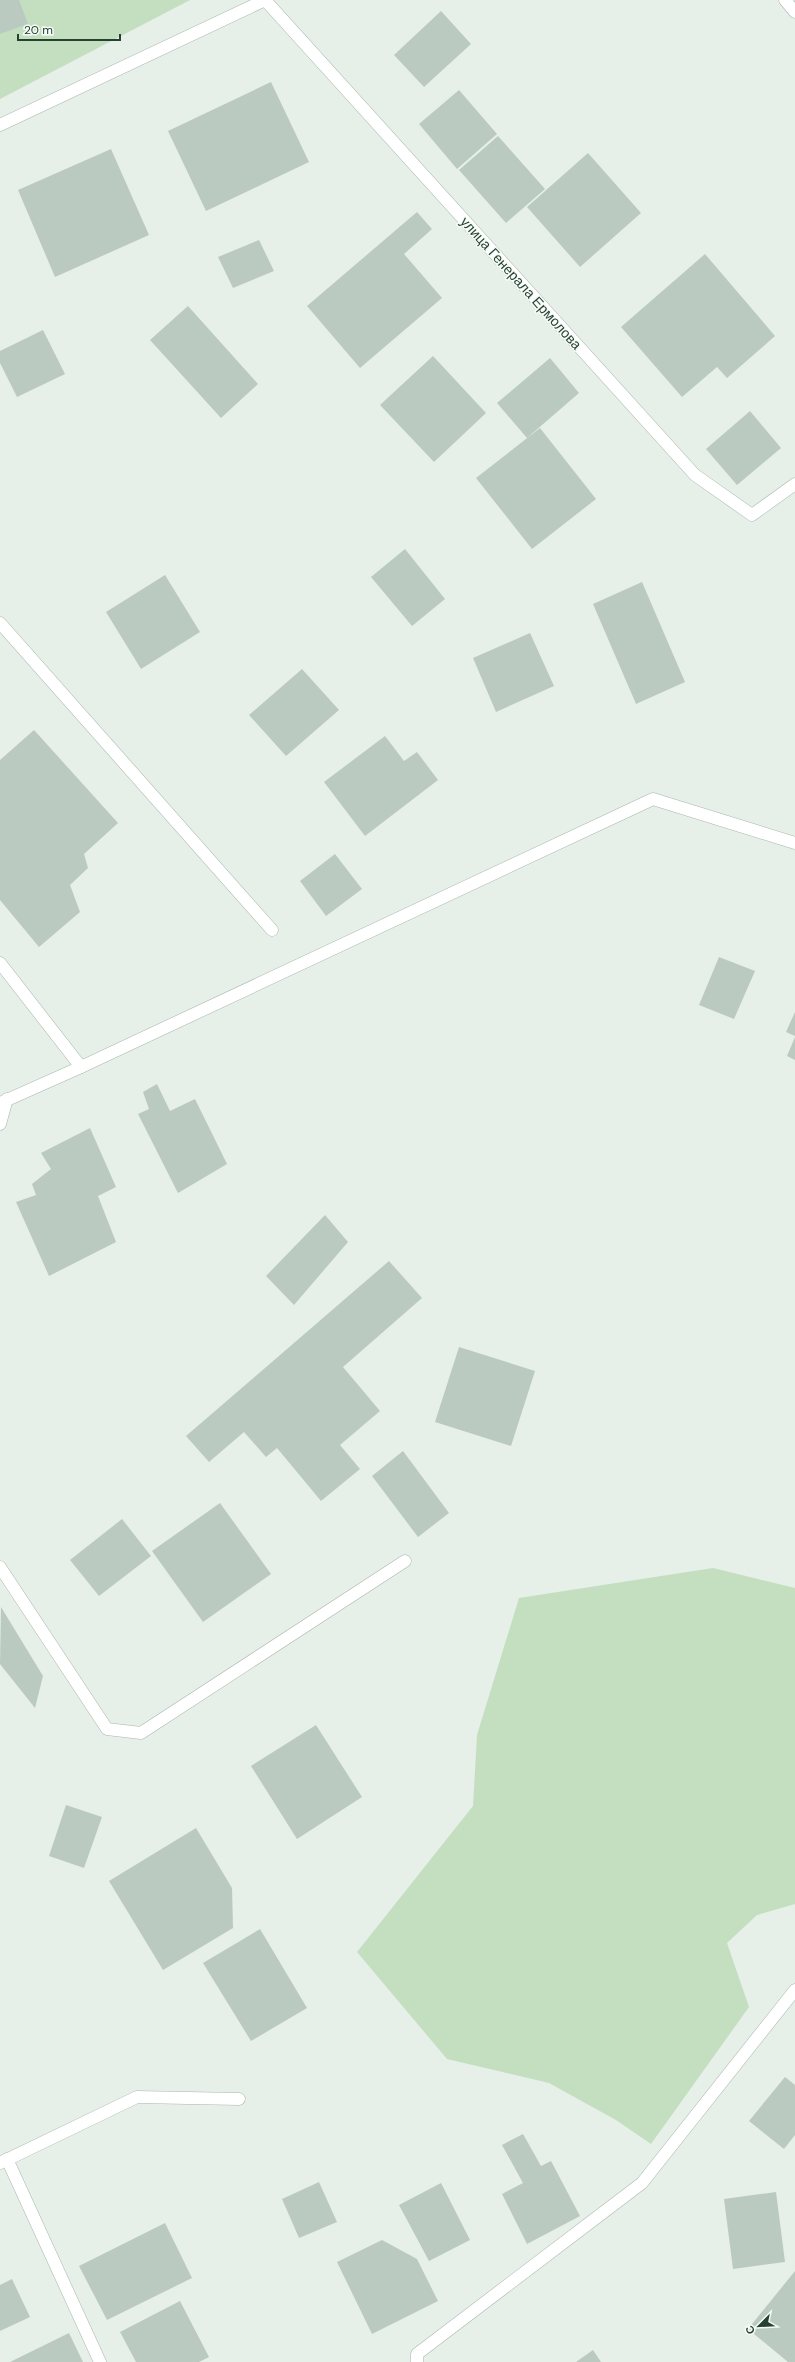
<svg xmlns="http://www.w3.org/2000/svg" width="795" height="2362" font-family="'DM Sans',sans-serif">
	<rect width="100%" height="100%" fill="#e6efe8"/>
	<path fill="#c3dfc0" d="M0,0H190L0,99Z
		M713,1568L795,1588V1904L757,1915L727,1943L749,2007L651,2144L616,2120L549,2083L447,2059L357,1952L473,1806L477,1735L519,1598Z"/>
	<path fill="#bbcac0" d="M0,0H19L28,24L0,34Z
		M441,11L471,44L424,87L394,55Z
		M271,82L309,162L206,211L168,131Z
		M459,90L497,134L457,169L419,124Z
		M498,136L545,189L506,223L459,170Z
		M111,149L149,235L55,277L18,190Z
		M588,153L641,213L580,267L527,207Z
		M417,212L432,229L404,254L442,298L360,368L307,306Z
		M259,240L274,271L233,288L218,257Z
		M705,254L775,336L727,378L717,367L682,397L621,327Z
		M188,306L258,384L221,418L150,340Z
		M43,330L65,374L17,397L0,363V351Z
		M433,356L486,413L434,462L380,405Z
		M550,358L579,393L527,438L497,403Z
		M750,411L781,448L737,485L706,449Z
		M540,428L596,499L532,549L476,478Z
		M405,549L445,599L412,626L371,577Z
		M165,575L200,632L141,669L106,612Z
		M642,582L685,682L636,704L593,604Z
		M530,633L554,686L496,712L473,658Z
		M302,669L339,710L286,756L249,715Z
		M34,730L118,823L84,854L88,868L70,885L80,912L39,947L0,900V760Z
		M385,736L404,761L417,752L438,780L365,836L324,782Z
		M335,854L362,889L326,916L300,881Z
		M719,957L755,971L734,1019L699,1005Z
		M795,1012V1036L786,1032Z
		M795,1037V1060L787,1056Z
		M157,1084L170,1111L195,1099L227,1164L178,1193L138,1114L149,1109L143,1092Z
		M90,1128L116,1187L98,1196L116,1242L49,1276L16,1202L36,1195L32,1184L51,1169L41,1153Z
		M325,1215L348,1242L294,1305L266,1276Z
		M389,1261L422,1298L343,1367L380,1411L340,1445L360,1469L321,1501L277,1448L266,1457L244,1432L209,1462L186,1436Z
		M459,1347L535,1371L511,1446L435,1422Z
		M403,1451L449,1513L418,1537L372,1476Z
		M220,1503L271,1574L203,1622L152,1551Z
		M122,1519L151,1556L99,1596L70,1560Z
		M1,1607L43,1676L35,1708L0,1664Z
		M316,1725L362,1797L297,1839L251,1766Z
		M66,1805L102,1817L84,1868L49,1856Z
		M196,1828L232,1888L233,1928L163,1970L109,1881Z
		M260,1929L307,2008L251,2041L203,1963Z
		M785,2077L795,2085V2135L784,2149L749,2121Z
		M523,2134L541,2166L551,2161L580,2216L527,2244L502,2194L523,2183L502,2145Z
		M319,2182L337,2222L299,2238L282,2199Z
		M441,2183L470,2240L429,2261L399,2205Z
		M776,2192L785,2262L733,2269L724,2199Z
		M165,2223L192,2278L107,2320L79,2266Z
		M382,2240L417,2259L438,2301L372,2334L337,2262Z
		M795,2271V2362H788L748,2329Z
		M12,2279L30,2317L0,2331V2285Z
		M180,2301L209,2357L199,2362H136L120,2332Z
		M69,2333L83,2362H10Z
		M593,2350L601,2362H576Z"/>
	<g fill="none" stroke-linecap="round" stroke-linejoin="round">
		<g stroke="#a8b7ad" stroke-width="13">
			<path id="service" d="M0,963L81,1067
				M7,2159L100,2362"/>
		</g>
		<g stroke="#a8b7ad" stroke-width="13">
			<path id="minor" d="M785,0L795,12
				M0,125L265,0L695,475L752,515L795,484
				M0,623L272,930
				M0,1103L81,1067L653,799L795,843
				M0,1124L7,1099
				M0,1567L107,1729L141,1733L405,1561
				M0,2163L137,2097L239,2099
				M417,2362V2354L642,2183L795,1990"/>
		</g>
		<use href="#service" stroke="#fff" stroke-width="12"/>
		<use href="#minor" stroke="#fff" stroke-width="12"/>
	</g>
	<g text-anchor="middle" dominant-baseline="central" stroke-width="3" stroke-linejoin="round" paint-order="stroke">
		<g font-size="14" fill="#254130" stroke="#f7fbf8">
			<text transform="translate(521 283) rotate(48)">улица Генерала Ермолова</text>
		</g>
	</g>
	<g transform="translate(759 2326) rotate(246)" stroke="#f7fbf8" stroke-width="3" paint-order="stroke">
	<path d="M0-3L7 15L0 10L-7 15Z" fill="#254130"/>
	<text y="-6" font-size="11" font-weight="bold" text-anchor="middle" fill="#254130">С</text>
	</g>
	<path d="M18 34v6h102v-6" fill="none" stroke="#254130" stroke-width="2"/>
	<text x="24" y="34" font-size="12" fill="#254130" stroke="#f7fbf8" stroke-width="3" paint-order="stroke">20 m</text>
</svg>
